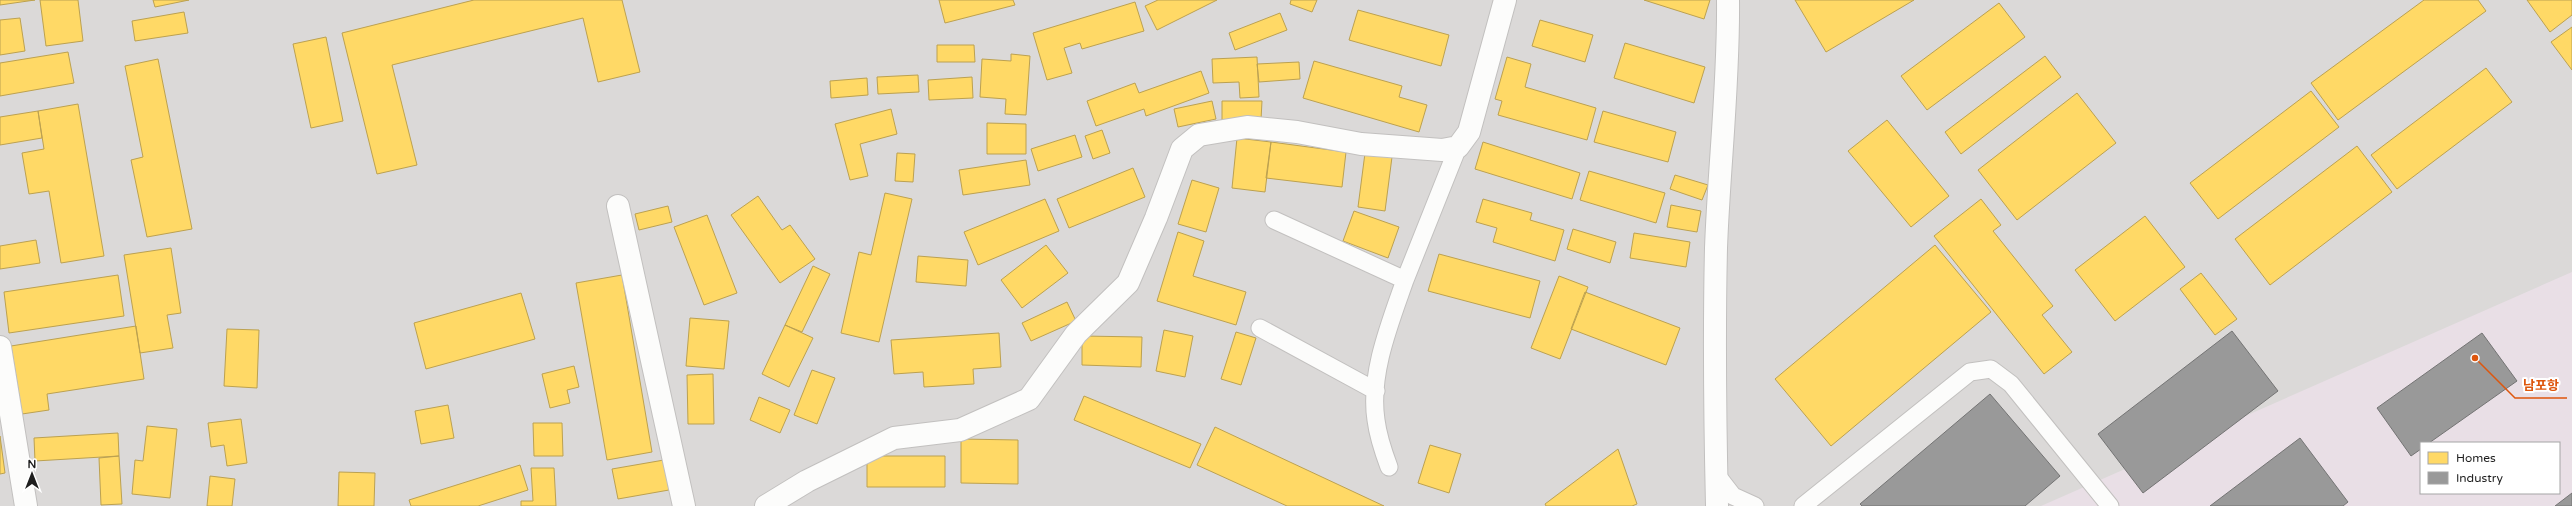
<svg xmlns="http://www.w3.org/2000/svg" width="2572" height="506" font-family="'Varela Round','Noto Sans KR',sans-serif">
	<rect width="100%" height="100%" fill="#ece9e6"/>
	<path fill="#dbd9d8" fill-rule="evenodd" d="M0,0H2572V506H0ZM2421,443H2559V493H2421Z"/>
	<path fill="#e9dfe6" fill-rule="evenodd" d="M2572,272V506H2041ZM2421,443H2559V493H2421Z"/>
	<path fill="#ffd966" stroke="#bca150" d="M0,0H35L0,5Z
		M40,0H78L83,41L46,46Z
		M153,0H189L155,7Z
		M474,0H622L640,72L598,82L583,18L392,65L417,165L377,174L342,33Z
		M939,0H1013L1015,5L945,23Z
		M1158,0H1217L1157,30L1145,6Z
		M1291,0H1317L1312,12L1290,4Z
		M1644,0H1710L1704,19Z
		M1795,0H1914L1826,52Z
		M2424,0H2478L2486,11L2338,120L2311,83Z
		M2527,0H2572V15L2550,32Z
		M1135,2L1144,31L1082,49L1080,43L1064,48L1072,73L1047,80L1033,33Z
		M1999,3L2025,37L1927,110L1901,76Z
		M1358,10L1449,35L1441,66L1349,40Z
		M184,12L188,33L135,41L132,21Z
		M1280,13L1287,30L1235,50L1229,33Z
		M20,18L25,51L0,55V20Z
		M1540,20L1593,35L1585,62L1532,46Z
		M2572,27V70L2551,42Z
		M326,37L343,121L311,128L293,44Z
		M1625,43L1705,67L1694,103L1614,78Z
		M937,45H974L975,62H937Z
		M68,52L74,83L0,96V63Z
		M1011,54L1030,56L1026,115L1005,114L1006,99L980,97L982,59L1011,61Z
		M2045,56L2061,77L1961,154L1945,132Z
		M1257,57L1259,97L1240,98L1239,82L1213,83L1212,59Z
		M1507,57L1531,64L1525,87L1596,108L1587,140L1498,115L1502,101L1495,99Z
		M158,59L192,229L147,237L131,160L143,157L125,66Z
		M1314,61L1402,86L1399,97L1427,105L1419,132L1303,98Z
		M1299,62L1300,79L1259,82L1257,64Z
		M2486,68L2512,102L2397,189L2371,155Z
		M1201,71L1209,93L1146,116L1144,109L1096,126L1087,101L1135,83L1139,93Z
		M918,75L919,92L878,94L877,77Z
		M972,77L973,98L929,100L928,80Z
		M867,78L868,95L831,98L830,81Z
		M2311,91L2339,127L2218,219L2190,183Z
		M2077,93L2116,143L2017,220L1978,170Z
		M1212,101L1216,119L1178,127L1174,109Z
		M1222,101H1262L1261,120H1222Z
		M78,104L104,256L61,263L49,191L29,194L22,153L44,149L38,111Z
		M891,109L897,134L860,144L868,176L850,180L835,124Z
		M38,111L42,138L0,145V117Z
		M1603,111L1676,132L1668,162L1594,142Z
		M1887,120L1949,196L1911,227L1848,151Z
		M987,123L1026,124V154H987Z
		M1102,130L1110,153L1093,159L1085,136Z
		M1075,135L1082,157L1038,171L1031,149Z
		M1237,138L1271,142L1265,192L1232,188Z
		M1271,142L1346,152L1342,187L1266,178Z
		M1483,142L1580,173L1572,199L1475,169Z
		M2357,146L2392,192L2270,285L2235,239Z
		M897,153L915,154L913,182L895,181Z
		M1365,153L1392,157L1385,211L1358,207Z
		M1026,160L1030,185L963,195L959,170Z
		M1133,168L1145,197L1069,228L1057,199Z
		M1589,171L1665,193L1656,223L1580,200Z
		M1675,175L1708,185L1702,200L1670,189Z
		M1192,180L1219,188L1206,232L1178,224Z
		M885,193L912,199L879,342L841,333L859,252L871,255Z
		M758,196L782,230L790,225L815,259L780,283L731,215Z
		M1045,199L1059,231L978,265L964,232Z
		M1483,199L1532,213L1530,220L1564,230L1555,261L1493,242L1497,228L1476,222Z
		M1981,199L2001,225L1993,231L2053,306L2042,315L2072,352L2044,374L1934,236Z
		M1671,205L1701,211L1697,232L1667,227Z
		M668,206L672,222L639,230L635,214Z
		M1354,211L1399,227L1388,258L1343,241Z
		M707,215L737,293L704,305L674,227Z
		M2145,216L2185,267L2115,321L2075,270Z
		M1573,229L1616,242L1610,263L1567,249Z
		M1178,232L1204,241L1193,276L1246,292L1236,325L1157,301Z
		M1634,233L1690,242L1686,267L1630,258Z
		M36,240L40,263L0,269V246Z
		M1046,245L1068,273L1022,308L1001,280Z
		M1935,245L1991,312L1831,446L1775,379Z
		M171,248L181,313L167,315L173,348L140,353L124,255Z
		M1439,254L1540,281L1530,318L1428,291Z
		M918,256L968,260L966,286L916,282Z
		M813,266L830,274L802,332L785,325Z
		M2201,273L2237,319L2215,335L2180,289Z
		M118,275L124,316L9,333L4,292Z
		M622,275L652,452L607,460L576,283Z
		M1559,276L1588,287L1560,359L1531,348Z
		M1585,292L1680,328L1666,365L1571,329Z
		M521,293L535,339L426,369L414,323Z
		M1067,302L1076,321L1031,341L1022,323Z
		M690,318L729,321L724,369L686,366Z
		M785,325L813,338L789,387L762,374Z
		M136,326L144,379L47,394L49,410L22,414L11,346Z
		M227,329L259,330L257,388L224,386Z
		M1164,330L1193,336L1185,377L1156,371Z
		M1236,332L1256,338L1241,385L1221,379Z
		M999,333L1001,367L973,369L974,384L924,387L923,372L894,374L891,340Z
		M1082,336L1142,337L1141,367L1082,365Z
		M574,366L579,387L567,390L570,403L550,408L542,374Z
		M812,370L835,378L817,424L794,415Z
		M713,374L714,424H688L687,375Z
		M1084,396L1201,444L1190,468L1074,420Z
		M759,397L790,410L780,433L750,420Z
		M448,405L454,438L421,444L415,411Z
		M241,419L247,463L227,466L224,445L211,447L208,423Z
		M533,423H562L563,456H534Z
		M147,426L177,429L170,498L132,494L135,460L143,461Z
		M1215,427L1384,506H1287L1197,465Z
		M118,433L119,456L35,461L34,438Z
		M0,436L5,473L0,474Z
		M961,439L1018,440V484L961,483Z
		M1430,445L1461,454L1449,493L1418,483Z
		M1618,449L1637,504L1632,506H1546L1545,504Z
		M119,456L122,504L101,505L99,458Z
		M867,456H945V487H867Z
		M664,460L669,490L618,499L612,469Z
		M520,465L528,490L478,506H411L409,500Z
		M531,468H554L556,506H521V501H533Z
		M339,472L375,473L374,506H338Z
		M210,476L235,479L232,506H207Z"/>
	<path fill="#999" stroke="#747474" d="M2232,331L2278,391L2143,493L2098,434Z
		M2482,333L2517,381L2429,443H2421V449L2411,456L2377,408Z
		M1990,394L2060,476L2025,506H1862L1860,504Z
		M2300,438L2348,502L2343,506H2210Z
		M2572,493V506H2555Z"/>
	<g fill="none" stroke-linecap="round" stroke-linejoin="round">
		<g stroke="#c2c0bf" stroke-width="19">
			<path id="service" d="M1274,220L1405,280L1458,147
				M1260,328L1376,391
				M1389,467C1383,451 1378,436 1376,420C1369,374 1390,323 1405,280
				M1716,474L1733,496L1755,506
				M1803,506L1970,372L1991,369L2011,384L2110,506"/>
		</g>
		<g stroke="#c2c0bf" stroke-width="24">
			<path id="minor" d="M618,206L684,506
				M0,347L26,506
				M766,506L807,481L894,438L960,430L1029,399L1076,334L1128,283L1156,218L1182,149L1199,135L1247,127L1297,132L1361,144L1442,150L1458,147L1469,132L1505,0
				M1717,506C1715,420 1714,334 1716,248C1719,166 1729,83 1728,0"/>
		</g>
		<use href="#service" stroke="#fcfcfb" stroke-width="17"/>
		<use href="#minor" stroke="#fcfcfb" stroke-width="22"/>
	</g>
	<path fill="none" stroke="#de560d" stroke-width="1.5" d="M2475 358L2515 398H2567"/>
	<circle fill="#de560d" stroke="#fff" stroke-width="1.5" cx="2475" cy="358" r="4"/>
	<g font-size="13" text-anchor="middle" font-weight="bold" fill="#de560d" stroke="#fff" stroke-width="4" stroke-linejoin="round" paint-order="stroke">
		<text x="2541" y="390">남포항</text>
	</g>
	<rect x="2420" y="442" width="140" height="52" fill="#ffffff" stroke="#a5a5a5"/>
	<rect x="2428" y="452" width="20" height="12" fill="#ffd966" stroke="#a5a5a5"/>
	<text x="2456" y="462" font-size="12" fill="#1e1e1e">Homes</text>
	<rect x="2428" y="472" width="20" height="12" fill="#999999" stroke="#a5a5a5"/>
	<text x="2456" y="482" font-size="12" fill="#1e1e1e">Industry</text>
	<g transform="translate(32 474)" stroke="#ffffff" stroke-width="3" paint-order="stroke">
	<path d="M0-3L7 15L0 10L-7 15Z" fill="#1e1e1e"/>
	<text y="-6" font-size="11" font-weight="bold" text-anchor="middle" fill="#1e1e1e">N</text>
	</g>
</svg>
